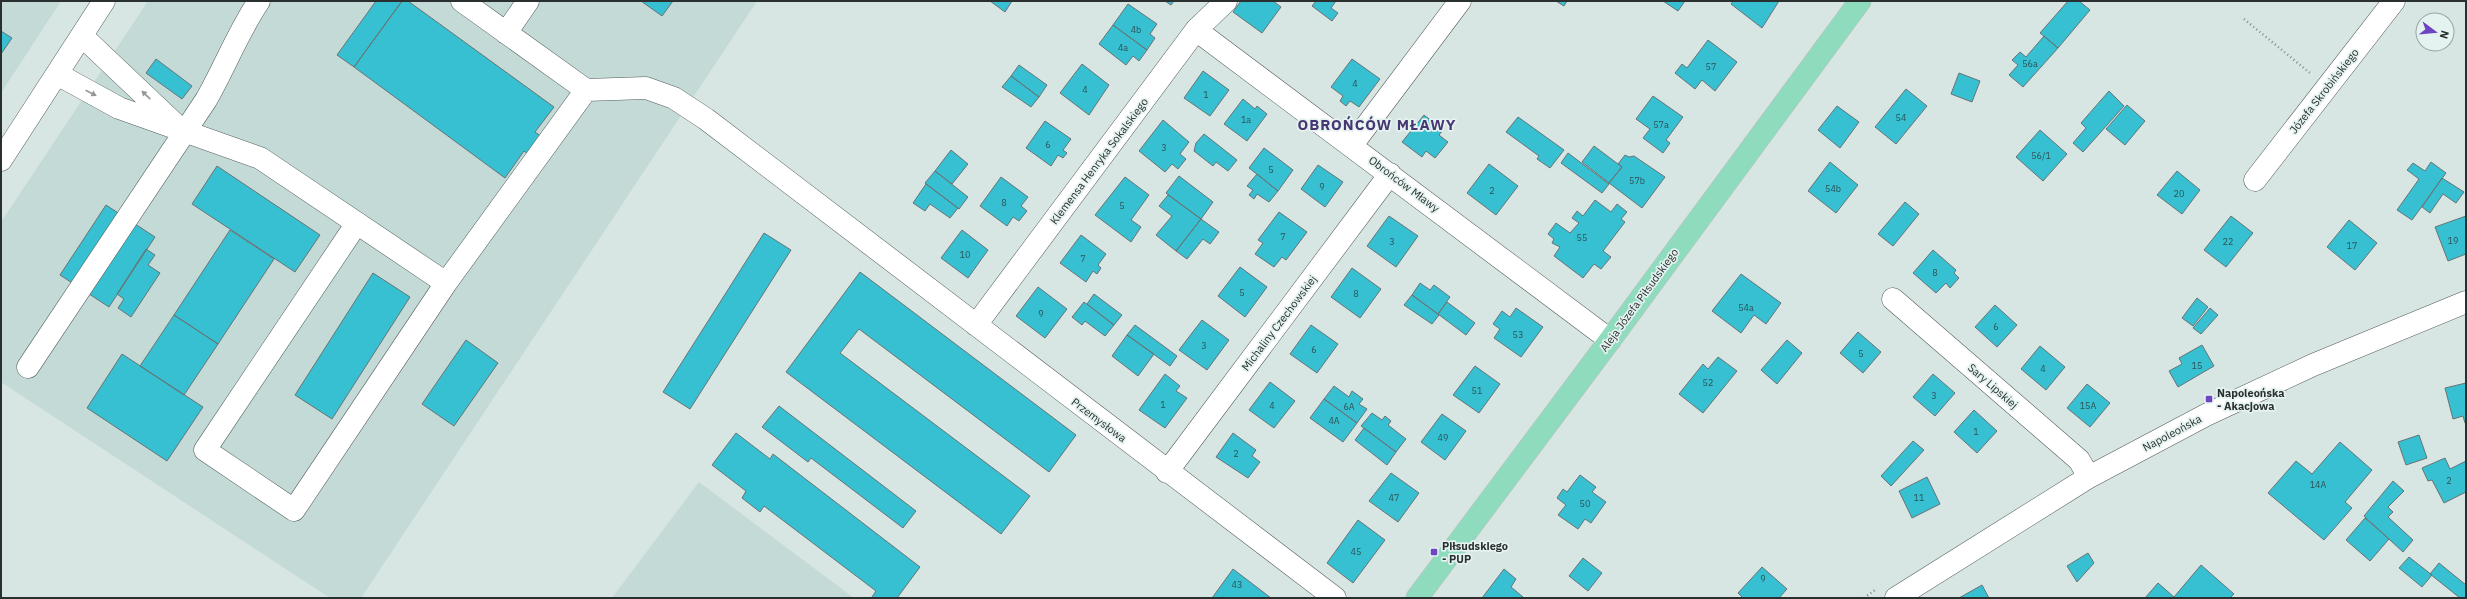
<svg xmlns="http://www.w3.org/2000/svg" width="2467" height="599" font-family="'IBM Plex Sans',sans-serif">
	<rect width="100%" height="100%" fill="#d7e5e3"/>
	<path fill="#c3dad7" d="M1,1H61L1,93Z
		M148,1H757L361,598H330L1,382V222Z
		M699,482L854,598H612Z"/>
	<path fill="#36c0d1" stroke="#677475" d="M376,1H402L354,67L337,55Z
		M402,1H408L554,107L535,132L545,139L532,157L524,151L505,178L354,67Z
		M641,1H673L662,16Z
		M990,1H1012L1005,12Z
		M1165,1H1174L1171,5Z
		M1241,1H1273L1281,7L1262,33L1233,12Z
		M1316,1H1336L1331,8L1338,13L1332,21L1312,6Z
		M1556,1H1567L1564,6Z
		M1663,1H1685L1678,11Z
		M1733,1H1779L1762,28L1731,4Z
		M2068,1H2079L2090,10L2058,48L2040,33Z
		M1128,4L1157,24L1150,34L1155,38L1147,50L1113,25Z
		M1113,25L1147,50L1139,61L1133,56L1126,65L1099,44Z
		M1,31L12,38L1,54Z
		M2044,36L2058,48L2023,87L2009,75L2018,65L2012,60L2020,52L2026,57Z
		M1708,40L1737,62L1715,91L1702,80L1695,89L1675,73L1682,64L1687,68Z
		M156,59L192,86L182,99L146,73Z
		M1352,59L1380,79L1359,107L1350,101L1346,106L1340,101L1343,96L1331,87Z
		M1082,64L1109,85L1089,115L1060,93Z
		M1019,65L1047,85L1039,97L1011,76Z
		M1203,71L1229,90L1210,116L1184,98Z
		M1959,73L1980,81L1972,102L1951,94Z
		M1011,76L1039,97L1031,107L1002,87Z
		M1906,89L1927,106L1896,144L1875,127Z
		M2109,91L2124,106L2083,152L2073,143L2086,128L2081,123Z
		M1653,96L1683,117L1666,140L1670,143L1663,153L1643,138L1650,129L1636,119Z
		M1243,99L1255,109L1257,106L1267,114L1247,141L1224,124Z
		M2127,105L2145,121L2125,145L2106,129Z
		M1837,106L1859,122L1840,148L1818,130Z
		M1424,115L1443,130L1439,135L1448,142L1435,158L1426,151L1422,157L1402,142Z
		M1518,117L1564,150L1550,168L1537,159L1539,156L1506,132Z
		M1163,120L1189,142L1180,154L1186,159L1178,169L1172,164L1165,172L1139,151Z
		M1045,121L1071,139L1063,150L1067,153L1063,158L1058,155L1051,166L1026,148Z
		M2040,130L2067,154L2043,181L2016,157Z
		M1204,134L1237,160L1228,171L1216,162L1213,166L1194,151L1196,143Z
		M1594,146L1622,167L1609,183L1582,162Z
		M1264,148L1293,170L1278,191L1249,168Z
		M951,150L968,164L952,184L935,171Z
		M1568,153L1609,184L1602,193L1561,163Z
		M1625,155L1629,157L1634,156L1665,177L1642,208L1609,183L1622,167L1618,164Z
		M1830,162L1858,185L1836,213L1808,191Z
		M2431,162L2446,173L2412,220L2397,210L2419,179L2407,170L2413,163L2425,171Z
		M1489,164L1518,186L1496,215L1467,193Z
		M1318,165L1343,182L1325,207L1301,189Z
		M217,166L320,235L295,272L192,204Z
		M935,171L968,197L959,209L925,183Z
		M2177,171L2200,190L2182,214L2157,195Z
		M1257,174L1278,191L1269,202L1257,194L1254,199L1249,195L1253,190L1247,186Z
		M1179,176L1213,202L1201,219L1166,193Z
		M1001,177L1028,197L1021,206L1027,211L1019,221L1013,217L1007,226L980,206Z
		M1125,177L1149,195L1131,220L1141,227L1131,242L1095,215Z
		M2442,178L2464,192L2456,203L2443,194L2430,213L2422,207Z
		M926,184L958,208L950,218L930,204L925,211L913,203Z
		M1168,195L1201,219L1176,251L1156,235L1172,216L1159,206Z
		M1595,200L1611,212L1617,204L1627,212L1621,219L1625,222L1603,251L1611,257L1601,269L1594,264L1583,278L1554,256L1560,247L1552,243L1554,239L1548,234L1556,223L1570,233L1579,223L1572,218L1577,211L1583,216Z
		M1905,202L1919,214L1893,246L1878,234Z
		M106,205L155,237L109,307L60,275Z
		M1279,212L1307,232L1286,260L1282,257L1274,267L1255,254L1263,243L1258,240Z
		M1389,216L1418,236L1396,267L1367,246Z
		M2231,216L2253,233L2226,267L2204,250Z
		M2466,216V254L2448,261L2435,227Z
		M1201,219L1219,232L1210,244L1203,239L1187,259L1176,251Z
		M2349,220L2377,243L2355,270L2327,247Z
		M230,230L274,259L218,344L174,315Z
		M962,230L988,250L968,278L941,258Z
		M764,233L791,250L690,409L663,392Z
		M1081,235L1106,254L1098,265L1101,268L1097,274L1093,271L1086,282L1060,263Z
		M146,249L155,255L148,265L160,273L131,317L118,308L124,299L117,294Z
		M1933,250L1956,270L1954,273L1959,278L1950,288L1946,283L1936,293L1913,273Z
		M1240,267L1267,287L1245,317L1218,296Z
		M1352,268L1381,289L1360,318L1331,297Z
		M860,272L1076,435L1049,472L859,329L840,353L1030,496L1001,534L786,372Z
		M373,273L410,297L332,419L295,395Z
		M1741,274L1781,303L1766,324L1754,315L1741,333L1712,311Z
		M1420,283L1430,290L1434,285L1450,297L1438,314L1412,295Z
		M1038,287L1067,309L1045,338L1016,316Z
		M1094,294L1122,315L1114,325L1087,304Z
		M1412,295L1439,315L1432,324L1404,305Z
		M2197,298L2208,307L2193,326L2182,318Z
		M1084,302L1114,325L1105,336L1085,321L1082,325L1072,317Z
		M1447,302L1475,323L1466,335L1438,314Z
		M1995,305L2017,325L1997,347L1975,327Z
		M1516,308L1543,327L1521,357L1494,338L1500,329L1493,324L1502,311L1510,317Z
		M2210,308L2218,315L2201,334L2193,328Z
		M174,315L218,344L184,395L140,366Z
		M1202,320L1229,340L1207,370L1179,350Z
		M1135,325L1177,356L1170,366L1127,335Z
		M1311,325L1338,344L1317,373L1290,354Z
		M1858,332L1881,352L1863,373L1840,353Z
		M1127,335L1154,354L1138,376L1112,356Z
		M466,340L498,363L454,426L422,404Z
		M1787,340L1802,353L1777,384L1761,370Z
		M2202,345L2214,366L2178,387L2169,371L2182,364L2179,358Z
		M2040,346L2065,367L2046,390L2021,369Z
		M122,354L203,407L167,461L87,408Z
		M1718,357L1737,371L1703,413L1679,394L1703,364L1708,369Z
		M1475,366L1500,384L1479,413L1453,395Z
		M1165,374L1180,386L1176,391L1187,398L1165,428L1139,410Z
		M1933,374L1955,393L1935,416L1913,397Z
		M1270,382L1295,401L1274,428L1249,410Z
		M2466,383V423H2465L2463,416L2453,419L2445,388Z
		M2087,384L2110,403L2090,427L2067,408Z
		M1334,386L1349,397L1352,391L1363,399L1359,404L1367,409L1357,423L1324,399Z
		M1324,399L1357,423L1343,442L1310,418Z
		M779,406L916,511L903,528L811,458L808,462L762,427Z
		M1974,410L1997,431L1977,453L1954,432Z
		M1372,413L1382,420L1385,416L1391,421L1388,425L1406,439L1396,452L1361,426Z
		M1442,414L1466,431L1445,460L1421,442Z
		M1364,428L1396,452L1387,465L1355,440Z
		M736,433L770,459L773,454L920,567L897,598H873L872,597L876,591L764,506L760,512L742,498L746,491L712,465Z
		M1233,433L1256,450L1252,456L1260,462L1248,478L1216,457Z
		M2419,435L2427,458L2406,465L2398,442Z
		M1913,441L1924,450L1891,486L1881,476Z
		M2340,442L2372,470L2345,502L2352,508L2324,540L2268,493L2296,461L2312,474Z
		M2445,458L2450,469L2466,461V492L2444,503L2432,480L2428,481L2422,468Z
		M1391,473L1419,493L1398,522L1369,501Z
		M1580,475L1596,487L1592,492L1606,502L1591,523L1585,519L1578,529L1558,515L1566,505L1557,498L1563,489L1567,492Z
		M1927,477L1940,504L1912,518L1899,491Z
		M2393,481L2404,491L2388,507L2393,512L2388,517L2413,540L2403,552L2364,516Z
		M2365,518L2389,539L2370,561L2346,540Z
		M1358,520L1385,540L1353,583L1327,563Z
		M2088,553L2094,563L2077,582L2067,566Z
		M2409,557L2432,575L2422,587L2399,568Z
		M1583,558L1602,573L1588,591L1569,576Z
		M2439,563L2466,585V598H2460L2430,574Z
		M2201,565L2234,594L2230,598H2145L2158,583L2174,597Z
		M1762,567L1787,589L1779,598H1743L1738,593Z
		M1233,569L1271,598H1212Z
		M1504,569L1516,579L1511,587L1523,597L1522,598H1482Z
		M1982,585L1989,598H1959Z"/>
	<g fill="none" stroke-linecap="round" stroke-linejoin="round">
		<g stroke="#515d5b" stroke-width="23">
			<path id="minor" d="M1196,30L1610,340
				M506,33L528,1
				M82,36L177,126
				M57,74L119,108L260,158L446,283L294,510L205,450L357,223
				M586,90L646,88L674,98L706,119L1335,598
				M1352,145L1460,1
				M1,160L104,1
				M2255,180L2394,1
				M446,283L586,90L462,1
				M1893,299L2079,460L2089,477
				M976,325L1196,30L1226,1
				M28,367L206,100C225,67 238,32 259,1
				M1167,472L1390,174
				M1896,598L2089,477L2206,415L2313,365L2466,302"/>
		</g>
		<g stroke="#bfc1c1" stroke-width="23">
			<path id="major" d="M1417,598L1610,340L1860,1"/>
		</g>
		<path stroke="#838d8c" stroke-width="2.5" stroke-dasharray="1 3" stroke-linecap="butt" d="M2244,19L2310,73
			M1864,598L1875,590"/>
		<use href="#minor" stroke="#fff" stroke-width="22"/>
		<use href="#major" stroke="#8fdbbe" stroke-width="22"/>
	</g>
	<defs><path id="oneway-solid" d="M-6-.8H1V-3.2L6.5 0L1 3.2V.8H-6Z"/></defs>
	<g fill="#949797">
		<use href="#oneway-solid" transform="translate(91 93) rotate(27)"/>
		<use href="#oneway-solid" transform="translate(146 95) rotate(-136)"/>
	</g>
	<g fill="#6e47c0" stroke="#e4f2f0" stroke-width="1.5">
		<rect x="2205" y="395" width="8" height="8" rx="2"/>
		<rect x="1430" y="548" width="8" height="8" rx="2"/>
	</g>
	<g text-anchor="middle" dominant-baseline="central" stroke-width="3.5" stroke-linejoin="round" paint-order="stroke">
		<g font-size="9" fill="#2d5358">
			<text x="1136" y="29">4b</text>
			<text x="1123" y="47">4a</text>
			<text x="2030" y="63">56a</text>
			<text x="1711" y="66">57</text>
			<text x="1355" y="83">4</text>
			<text x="1085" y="89">4</text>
			<text x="1206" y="94">1</text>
			<text x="1901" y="117">54</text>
			<text x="1246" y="119">1a</text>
			<text x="1661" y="124">57a</text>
			<text x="1048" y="144">6</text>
			<text x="1164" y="147">3</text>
			<text x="2041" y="155">56/1</text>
			<text x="1271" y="169">5</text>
			<text x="1637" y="180">57b</text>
			<text x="1322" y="186">9</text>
			<text x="1833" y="188">54b</text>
			<text x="1492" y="190">2</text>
			<text x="2179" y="193">20</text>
			<text x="1004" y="202">8</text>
			<text x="1122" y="205">5</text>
			<text x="1283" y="236">7</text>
			<text x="1582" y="237">55</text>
			<text x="2453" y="240">19</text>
			<text x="1392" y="241">3</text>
			<text x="2228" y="241">22</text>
			<text x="2352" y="245">17</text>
			<text x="965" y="254">10</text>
			<text x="1083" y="258">7</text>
			<text x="1935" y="272">8</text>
			<text x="1242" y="292">5</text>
			<text x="1356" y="293">8</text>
			<text x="1746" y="307">54a</text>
			<text x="1041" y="313">9</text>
			<text x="1996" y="326">6</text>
			<text x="1518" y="334">53</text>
			<text x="1204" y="345">3</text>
			<text x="1314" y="349">6</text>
			<text x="1861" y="353">5</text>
			<text x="2197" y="365">15</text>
			<text x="2043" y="368">4</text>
			<text x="1708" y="382">52</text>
			<text x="1477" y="390">51</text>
			<text x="1934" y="395">3</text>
			<text x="1163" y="404">1</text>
			<text x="1272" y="405">4</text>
			<text x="2088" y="405">15A</text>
			<text x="1349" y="406">6A</text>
			<text x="1334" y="420">4A</text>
			<text x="1976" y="431">1</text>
			<text x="1443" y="437">49</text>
			<text x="1236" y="453">2</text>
			<text x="2449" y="480">2</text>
			<text x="2318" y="484">14A</text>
			<text x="1394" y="497">47</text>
			<text x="1919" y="497">11</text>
			<text x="1585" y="503">50</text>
			<text x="1356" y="551">45</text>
			<text x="1763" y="578">9</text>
			<text x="1237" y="584">43</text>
		</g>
		<g font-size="11" fill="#2a2f2f" stroke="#e4f2f0">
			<text transform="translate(2324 91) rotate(-52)">Józefa Skrobińskiego</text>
			<text transform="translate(1099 161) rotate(-53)">Klemensa Henryka Sokalskiego</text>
			<text transform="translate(1404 184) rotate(37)">Obrońców Mławy</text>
			<text transform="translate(1639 300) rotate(-54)">Aleja Józefa Piłsudskiego</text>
			<text transform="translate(1279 323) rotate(-53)">Michaliny Czechowskiej</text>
			<text transform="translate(1993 386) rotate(41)">Sary Lipskiej</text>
			<text transform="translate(1099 420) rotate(37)">Przemysłowa</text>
			<text transform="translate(2172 433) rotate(-28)">Napoleońska</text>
		</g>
		<g font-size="11" font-weight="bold" fill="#2a2f2f" stroke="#e4f2f0" text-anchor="start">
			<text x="2217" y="393">Napoleońska<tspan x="2217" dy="13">- Akacjowa</tspan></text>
			<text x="1442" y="546">Piłsudskiego<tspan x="1442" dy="13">- PUP</tspan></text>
		</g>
		<g font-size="15" font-weight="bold" letter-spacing="1" fill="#473672" stroke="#e4f2f0">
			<text x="1377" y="124">OBROŃCÓW MŁAWY</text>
		</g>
	</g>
	<rect width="2467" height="599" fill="none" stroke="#2a2f2f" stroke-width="4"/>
	<g transform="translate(2435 32) rotate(106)"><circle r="19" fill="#e4f2f0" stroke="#9aa4a3"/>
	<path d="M0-3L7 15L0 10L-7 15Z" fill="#6e47c0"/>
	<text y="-6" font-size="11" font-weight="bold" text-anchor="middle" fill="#2a2f2f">N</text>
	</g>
</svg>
